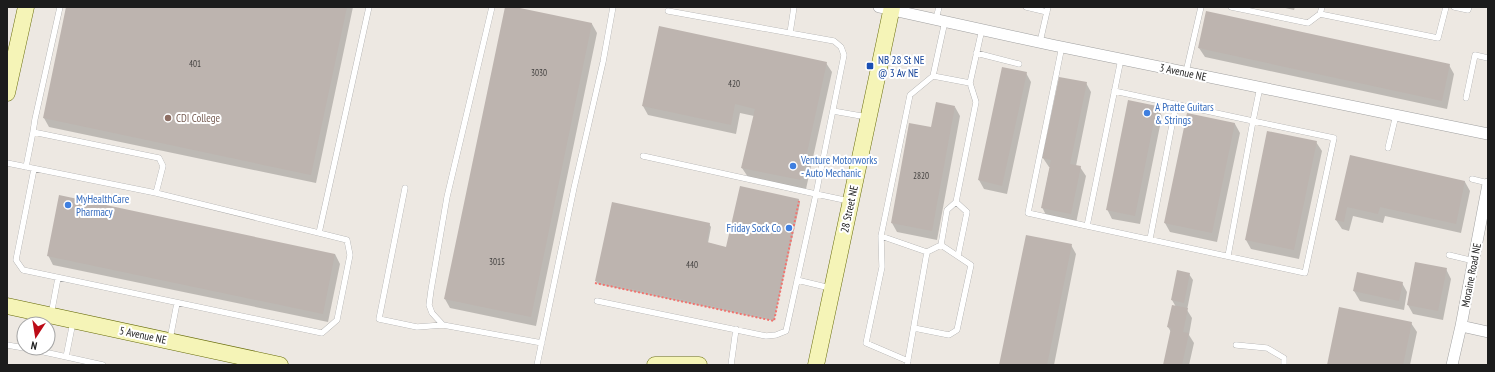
<svg xmlns="http://www.w3.org/2000/svg" width="1495" height="372" font-family="'PT Sans Narrow',sans-serif">
	<rect width="100%" height="100%" fill="#ede8e2"/>
	<path fill="#0003" d="M67,7H353L316,183L49,127L44,118Z
		M506,7L592,24L597,33L536,326L450,308L445,299Z
		M1281,7H1295L1294,10Z
		M1199,48L1449,65L1454,74L1447,109L1205,57Z
		M826,63L832,72L806,189L748,177L742,168L754,116L740,113L736,134L648,115L643,106Z
		M1026,73L1031,82L1007,194L984,189L979,180Z
		M1086,83L1091,92L1076,166L1080,167L1086,176L1076,223L1047,217L1042,207L1050,167H1049L1043,158Z
		M1129,101L1157,107L1162,116L1140,224L1112,219L1107,209Z
		M955,107L960,116L937,240L897,232L892,223L910,124L932,128Z
		M1188,114L1235,124L1240,133L1217,242L1170,232L1165,223Z
		M1316,142L1322,151L1299,259L1251,249L1246,240Z
		M1351,156L1465,182L1470,191L1461,233L1385,216L1383,223L1353,216L1349,231L1342,229L1336,220Z
		M799,200L800,203L774,321L598,284L596,281L709,224L711,227L708,243L727,248Z
		M1071,245L1076,254L1054,365H1000Z
		M335,254L340,264L328,322L53,265L48,255Z
		M1446,269L1451,279L1443,320L1413,314L1408,305Z
		M1189,274L1193,280L1187,310L1192,318L1189,335L1194,343L1189,365H1164L1171,332L1168,327L1176,307L1172,300Z
		M1402,283L1407,292L1404,310L1360,301L1354,291Z
		M1411,323L1417,332L1410,365H1328Z"/>
	<path fill="#bdb4af" d="M66,7H347L311,175L43,118Z
		M505,7H515L592,23L531,317L444,299Z
		M1206,11L1450,64L1442,101L1198,48Z
		M659,26L827,62L801,180L741,168L755,109L735,104L731,125L642,106Z
		M1002,67L1027,72L1002,186L978,180Z
		M1059,77L1087,82L1070,164L1081,166L1071,214L1041,208L1051,160L1042,158Z
		M1128,100L1157,106L1135,216L1106,210Z
		M936,102L955,106L932,231L891,223L909,123L931,127Z
		M1187,113L1235,123L1212,233L1164,223Z
		M1267,131L1317,141L1294,250L1245,240Z
		M1350,155L1465,181L1456,224L1380,207L1378,214L1347,207L1344,222L1335,220Z
		M740,186L799,199L773,319L595,281L612,202L710,223L707,242L726,247Z
		M59,195L335,254L323,314L47,256Z
		M1026,235L1072,244L1047,365H999Z
		M1415,262L1447,268L1438,311L1407,305Z
		M1177,270L1190,273L1184,303L1171,300Z
		M1357,272L1403,282L1399,301L1353,291Z
		M1172,305L1188,308L1183,332L1189,333L1182,365H1163L1171,328L1167,327Z
		M1339,307L1412,322L1403,365H1327Z"/>
	<g fill="none" stroke-linecap="round" stroke-linejoin="round">
		<g stroke="#a0a0a0" stroke-width="6">
			<path id="lane" d="M1026,7L1047,12
				M1231,7L1308,23L1320,14
				M1322,7L1320,14L1438,38L1446,7
				M1454,7L1468,10L1469,7
				M936,19L939,7
				M945,21L933,76L970,83L982,29
				M790,33L794,7
				M1040,42L1048,7
				M1062,46L1028,213L1087,226
				M976,53L1019,64
				M1121,59L1087,226L1305,273L1334,138L1253,121L1260,87
				M1186,72L1201,7
				M1114,91L1253,121L1228,256
				M1466,98L1475,55L1488,58
				M833,111L867,117
				M33,132L35,119L60,7
				M1388,148L1396,115
				M643,156L816,194L844,55L841,47L834,41L668,11
				M7,163L156,193L319,233L369,7
				M26,167L33,132L159,158L163,166L156,193
				M34,169L16,260L23,270L322,333L337,320L350,255L347,240L319,233
				M1472,179L1488,183
				M405,188L379,319L417,327L443,325L542,343
				M956,202L967,212L958,256
				M881,236L927,252
				M1150,239L1176,104
				M1449,255L1474,261
				M797,280L830,288
				M597,301L766,336L776,335L786,331L816,194L849,201
				M51,315L58,278
				M443,325L432,313L429,305L431,290L447,197L492,7
				M914,328L949,335L957,330L971,265L941,245
				M170,339L177,303
				M7,345L24,348
				M1236,345L1267,348L1284,358V365
				M26,348L103,365
				M66,357L73,322
				M908,361L866,343L882,267L881,236L910,95L933,76
				M537,365L574,188L603,62L613,7
				M731,365L736,329
				M907,365L927,252L941,245L947,210L956,202L976,102L970,83"/>
		</g>
		<g stroke="#a0a0a0" stroke-width="12">
			<path id="street" d="M879,7L1052,45L1488,134
				M1461,326L1488,332
				M1452,365L1461,326L1488,184"/>
		</g>
		<g stroke="#676b0a" stroke-width="17">
			<path id="secondary" d="M7,93L26,7
				M7,306L280,365
				M655,365H699
				M816,365L892,7"/>
		</g>
		<path stroke="#f1736e" stroke-width="2" stroke-dasharray="2 2" stroke-linecap="butt" d="M595,283L774,321L799,201"/>
		<use href="#lane" stroke="#fff" stroke-width="5.5"/>
		<use href="#street" stroke="#fff" stroke-width="11"/>
		<use href="#secondary" stroke="#f5f4b7" stroke-width="16"/>
	</g>
	<rect fill="#1a4fb4" stroke="#fff" stroke-width="1.5" x="866" y="62" width="8" height="8" rx="2"/>
	<g fill="#3f7fe0" stroke="#fff" stroke-width="1.5">
		<circle cx="1147" cy="113" r="4"/>
		<circle cx="793" cy="166" r="4"/>
		<circle cx="68" cy="205" r="4"/>
		<circle cx="789" cy="228" r="4"/>
	</g>
	<circle fill="#8d6e63" stroke="#fff" stroke-width="1.5" cx="168" cy="118" r="4"/>
	<g text-anchor="middle" dominant-baseline="central" stroke-width="4" stroke-linejoin="round" paint-order="stroke">
		<g font-size="9" fill="#444241">
			<text x="195" y="63">401</text>
			<text x="539" y="72">3030</text>
			<text x="734" y="83">420</text>
			<text x="921" y="175">2820</text>
			<text x="497" y="261">3015</text>
			<text x="692" y="264">440</text>
		</g>
		<g font-size="11" fill="#164399" stroke="#fff" text-anchor="start">
			<text x="878" y="60">NB 28 St NE<tspan x="878" dy="13">@ 3 Av NE</tspan></text>
		</g>
		<g font-size="11" fill="#1c1c1c" stroke="#fff">
			<text transform="translate(1183 72) rotate(12)">3 Avenue NE</text>
			<text transform="translate(849 209) rotate(-78)">28 Street NE</text>
			<text transform="translate(1471 275) rotate(-79)">Moraine Road NE</text>
			<text transform="translate(143 335) rotate(12)">5 Avenue NE</text>
		</g>
		<g font-size="11" fill="#366cbe" stroke="#fff" text-anchor="start">
			<text x="1155" y="107">A Pratte Guitars<tspan x="1155" dy="13">&amp; Strings</tspan></text>
			<text x="801" y="160">Venture Motorworks<tspan x="801" dy="13">- Auto Mechanic</tspan></text>
			<text x="76" y="199">MyHealthCare<tspan x="76" dy="13">Pharmacy</tspan></text>
			<text x="781" y="228" text-anchor="end">Friday Sock Co</text>
		</g>
		<g font-size="11" fill="#785e54" stroke="#fff" text-anchor="start">
			<text x="176" y="118">CDI College</text>
		</g>
	</g>
	<rect width="1495" height="372" fill="none" stroke="#1c1c1c" stroke-width="16"/>
	<g transform="translate(36 336) rotate(192)"><circle r="19" fill="#ffffff" stroke="#a4a4a4"/>
	<path d="M0-3L7 15L0 10L-7 15Z" fill="#bc0b17"/>
	<text y="-6" font-size="11" font-weight="bold" text-anchor="middle" fill="#1c1c1c">N</text>
	</g>
</svg>
